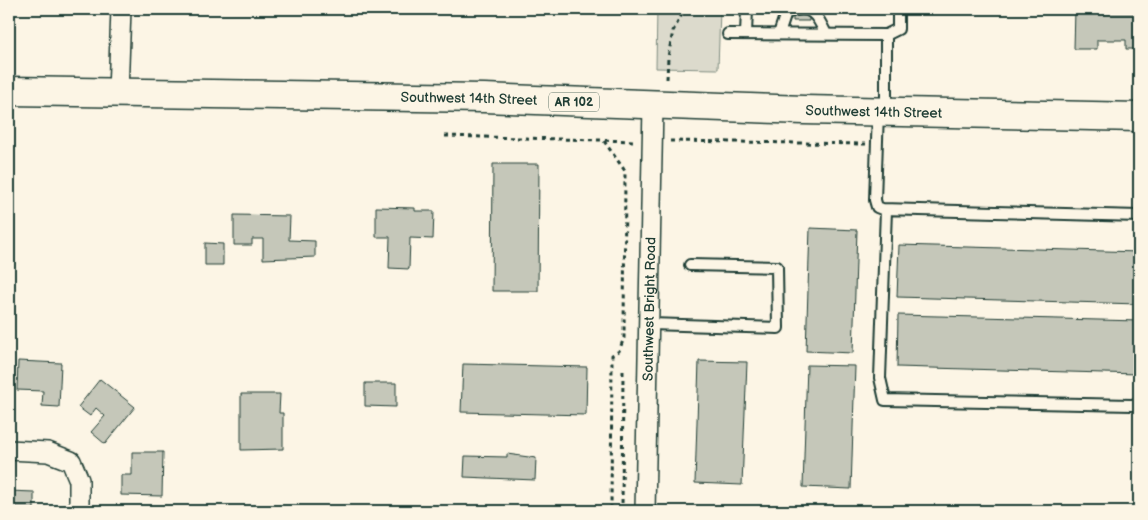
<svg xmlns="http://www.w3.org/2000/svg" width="1148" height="520" font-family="'Balsamiq Sans',sans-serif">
	<rect width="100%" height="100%" fill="#fcf5e5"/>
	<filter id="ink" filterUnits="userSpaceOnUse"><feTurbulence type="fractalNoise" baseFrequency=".02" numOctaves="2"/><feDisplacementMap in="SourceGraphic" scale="10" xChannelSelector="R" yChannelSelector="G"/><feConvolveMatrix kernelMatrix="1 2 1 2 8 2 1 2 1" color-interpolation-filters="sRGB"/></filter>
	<g filter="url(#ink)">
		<path fill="#dcdacc" stroke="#7e8c80" d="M657,9H720L718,69L656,68Z"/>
		<path fill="#c5c7b9" stroke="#1f3d34" d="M793,9H809V21H793Z
			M1075,9L1139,10V49H1126V40H1097V49H1074Z
			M493,164H539L538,291H492Z
			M376,207L415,208V211H434L433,239L410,238L409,269L389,268L390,237H376Z
			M234,215L290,216L289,240L315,241V257L263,259V239H252V245H234Z
			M810,228L857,230L853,353L806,351Z
			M205,243L223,244V265H205Z
			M899,245L1139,252V304L897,297Z
			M898,315L1139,321L1138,374L897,367Z
			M18,361L61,363L59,407L42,406L43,391L17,390Z
			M699,361L747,362L742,485L695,483Z
			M463,364L587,367L586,415L461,412Z
			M807,365L855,366L851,489L803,487Z
			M100,379L135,407L105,444L91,432L105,416L96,408L90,416L78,407Z
			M365,383H396V407L365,406Z
			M241,394H280L279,413H283V449L241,450Z
			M132,452H163L162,496L121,495V475H132Z
			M507,454L536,458L535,480L464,477L465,456L507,457Z
			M9,491L34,492V511H9Z"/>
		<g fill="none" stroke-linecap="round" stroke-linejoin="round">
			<g stroke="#1f3d34" stroke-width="14">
				<path id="service" d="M728,34L886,35
					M746,34L747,9
					M779,34L786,13C811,4 816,13 826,34
					M886,110V35L898,29V9
					M878,111L875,200L877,207L882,209L1139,216
					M886,210L880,378L885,400L1132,405L1139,403
					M650,324L778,328L777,267L690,265"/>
			</g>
			<g stroke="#1f3d34" stroke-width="22">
				<g id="minor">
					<path d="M118,93L121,9"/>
					<path d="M9,450L48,452L71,461L79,480V511"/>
					<path id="s1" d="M645,511L653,105"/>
				</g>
			</g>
			<g stroke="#1f3d34" stroke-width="31">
				<g id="primary">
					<path id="s2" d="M9,91L484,98L804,110L1139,117"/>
				</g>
			</g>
			<path stroke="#1f3d34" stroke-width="3" stroke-dasharray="4 4" stroke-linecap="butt" d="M667,79L668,57L673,31L685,9
				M445,136L636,141
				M604,141L625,171L624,338L619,351L612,355L611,511
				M670,141L866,144
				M622,511L623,371"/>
			<use href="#service" stroke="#fcf5e5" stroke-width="10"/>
			<use href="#minor" stroke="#fcf5e5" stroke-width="19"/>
			<use href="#primary" stroke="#fcf5e5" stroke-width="28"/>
		</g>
	</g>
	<g text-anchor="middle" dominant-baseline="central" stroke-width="4" stroke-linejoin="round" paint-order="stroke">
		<rect fill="#fcf5e5" stroke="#617469" stroke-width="1" x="549" y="92.5" width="50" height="19" rx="4"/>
		<g font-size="12" font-weight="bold" fill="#1f3d34">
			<text x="574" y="102">AR 102</text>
		</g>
		<g font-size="14" fill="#1f3d34" stroke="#fcf5e5">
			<text stroke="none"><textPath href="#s2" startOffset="460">Southwest 14th Street</textPath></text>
			<text stroke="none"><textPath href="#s2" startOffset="865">Southwest 14th Street</textPath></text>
			<text stroke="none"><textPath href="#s1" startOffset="202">Southwest Bright Road</textPath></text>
		</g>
	</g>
	<rect width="1148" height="520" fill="none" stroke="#fcf5e5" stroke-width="30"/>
	<rect x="15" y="15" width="1118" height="490" fill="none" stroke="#1f3d34" stroke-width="2" filter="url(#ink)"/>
</svg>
